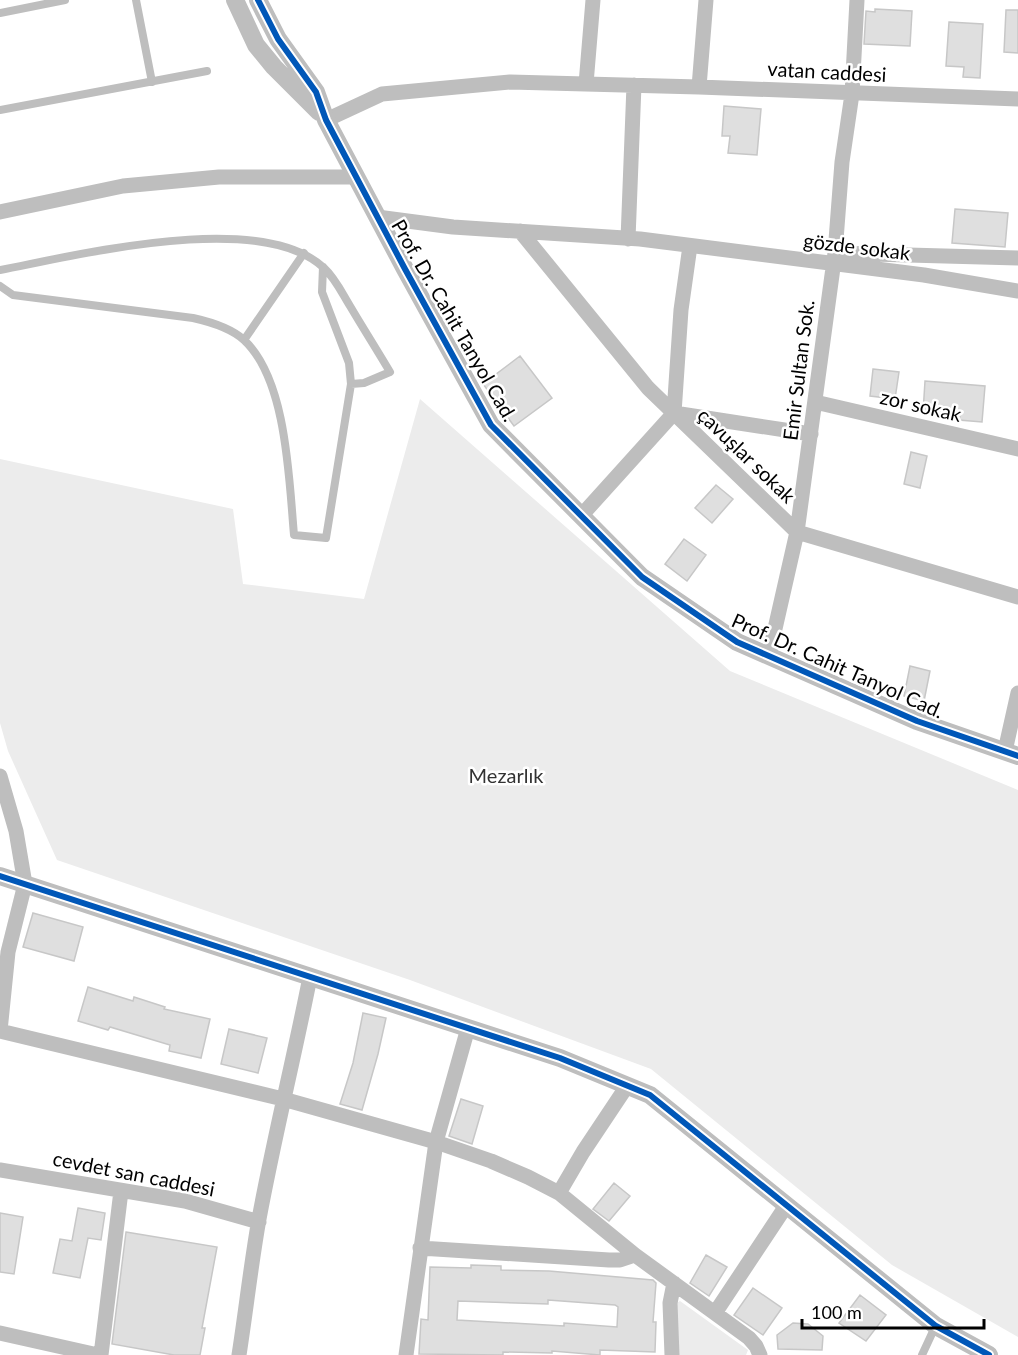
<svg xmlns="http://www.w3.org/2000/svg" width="1018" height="1355" font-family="Lato,sans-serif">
	<rect width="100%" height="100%" fill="#fff"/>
	<path fill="#ececec" d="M420,399L730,671L1018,790V1337L892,1265L651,1069L410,980L57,860L8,751L0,723V459L233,509L243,584L364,599Z
		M680,1301L748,1350L746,1355H678L673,1305Z"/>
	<path fill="#dfdfdf" stroke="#c7c7c7" stroke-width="1.5" fill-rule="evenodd" d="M875,9L912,11L910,46L864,44L866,11L875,12Z
		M1006,10H1018V53L1004,52Z
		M949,22L983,24L980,78L963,77L964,67L946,66Z
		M724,106L761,109L757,155L728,153L730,136H722Z
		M955,209L1008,213L1005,247L952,243Z
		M520,356L552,398L514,426L483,384Z
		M873,369L899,372L895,399L870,396Z
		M925,381L985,386L982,422L959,420L960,416L923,413Z
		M911,452L927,456L920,488L904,484Z
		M716,485L733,499L712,523L695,508Z
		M684,539L706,555L687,581L665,564Z
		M910,666L930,671L924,701L904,696Z
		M33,913L83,927L74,961L23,947Z
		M88,987L133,1001L134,997L165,1007L164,1009L210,1019L201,1058L169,1051L170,1045L110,1027L108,1030L78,1021Z
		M363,1013L386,1018L378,1054L362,1110L340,1104L353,1063Z
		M229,1029L267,1038L258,1073L221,1064Z
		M461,1099L483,1106L472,1144L449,1136Z
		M614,1183L630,1196L609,1221L593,1209Z
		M78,1208L105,1213L101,1240L88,1238L80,1278L53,1273L60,1239L72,1241Z
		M0,1213L23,1217L14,1274L0,1272Z
		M126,1232L217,1247L202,1328H205L200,1355H174L112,1344Z
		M706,1255L727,1267L709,1296L690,1283Z
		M471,1265L501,1266V1270L549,1271L653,1280L656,1283L653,1322H656L655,1352L600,1350V1355L552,1351V1353L503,1352V1355L419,1354L421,1319L428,1320L430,1267L471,1268ZM548,1300L615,1305L618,1307L617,1327L564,1323V1326L457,1320L458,1301L548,1304Z
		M753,1288L782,1308L763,1335L734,1315Z
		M860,1295L886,1315L866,1341L839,1323Z
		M793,1323L808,1324L823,1336L822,1350L778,1349L777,1335Z"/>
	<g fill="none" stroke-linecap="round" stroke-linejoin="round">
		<path stroke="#bebebe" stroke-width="8" d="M136,0L152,82
			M0,13L65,0
			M0,110L207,71
			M0,270C79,255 261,209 324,268C335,278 342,293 350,306C363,328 377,350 390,372L364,383L351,384
			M0,286L13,295L193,318C211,322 231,328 244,340C287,380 289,480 294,535L326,538L351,384L349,363L322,292L323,267
			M244,340L304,253
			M922,1355L935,1327"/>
		<path stroke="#bebebe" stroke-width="15" d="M586,84L593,0
			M699,87L706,0
			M326,120L382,94L510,82L699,87L1018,99
			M0,212L123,186L219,177H356
			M377,217L453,227L640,239L924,275L1018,291
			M520,231L648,388L797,532L1018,597
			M628,239L634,85
			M835,253L1018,258
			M815,402L1018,449
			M674,413L811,434
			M581,516L674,413L681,310L690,246
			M769,655L797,532L835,253L842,162L852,94L857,0
			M1005,751L1018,693
			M0,776L16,831L25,884L8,952L0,1031
			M0,1031L283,1099L436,1142L491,1161L528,1177L559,1193L635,1255L749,1338L756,1346L760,1355
			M0,1170L185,1201L259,1222
			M559,1193L583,1152L627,1086
			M420,1248L609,1260H620L635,1255
			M715,1313L786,1206
			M0,1333L98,1355
			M101,1355L121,1191
			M239,1355C246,1310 251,1264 259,1219C274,1138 294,1058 310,977
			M406,1355L436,1142L468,1028
			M672,1355L670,1303L674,1283"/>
		<path stroke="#bebebe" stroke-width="18" d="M235,0L256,45L274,67L319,112
			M258,0L278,39L316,92L326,120L405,269L491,425L642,577L737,642L917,721L1018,756
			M0,876L560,1058L650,1095L936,1326L989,1355"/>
		<g stroke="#fff" stroke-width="10">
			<path id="cycleway" d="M258,0L278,39L316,92L326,120L405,269L491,425L642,577L737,642L917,721L1018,756
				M0,876L560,1058L650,1095L936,1326L989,1355"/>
		</g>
		<use href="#cycleway" stroke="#0057b8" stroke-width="6"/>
	</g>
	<g text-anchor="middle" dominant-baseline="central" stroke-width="5" stroke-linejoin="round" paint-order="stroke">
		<g font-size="20" fill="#000" stroke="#fff">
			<text transform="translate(827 71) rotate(3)">vatan caddesi</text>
			<text transform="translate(857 246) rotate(7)">gözde sokak</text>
			<text transform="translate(455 320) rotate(60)">Prof. Dr. Cahit Tanyol Cad.</text>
			<text transform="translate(798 370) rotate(-83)">Emir Sultan Sok.</text>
			<text transform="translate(921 405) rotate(13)">zor sokak</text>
			<text transform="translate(747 455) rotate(44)">çavuşlar sokak</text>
			<text transform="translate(838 665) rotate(24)">Prof. Dr. Cahit Tanyol Cad.</text>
			<text transform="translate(134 1173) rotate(11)">cevdet san caddesi</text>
		</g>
		<g font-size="20" fill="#333" stroke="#fff">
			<text x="506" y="775">Mezarlık</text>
		</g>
	</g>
	<path d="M802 1319v9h182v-9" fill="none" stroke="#000000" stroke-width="3"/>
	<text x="811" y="1319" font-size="18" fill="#000000" stroke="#ffffff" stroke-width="4.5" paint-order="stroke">100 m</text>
</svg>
